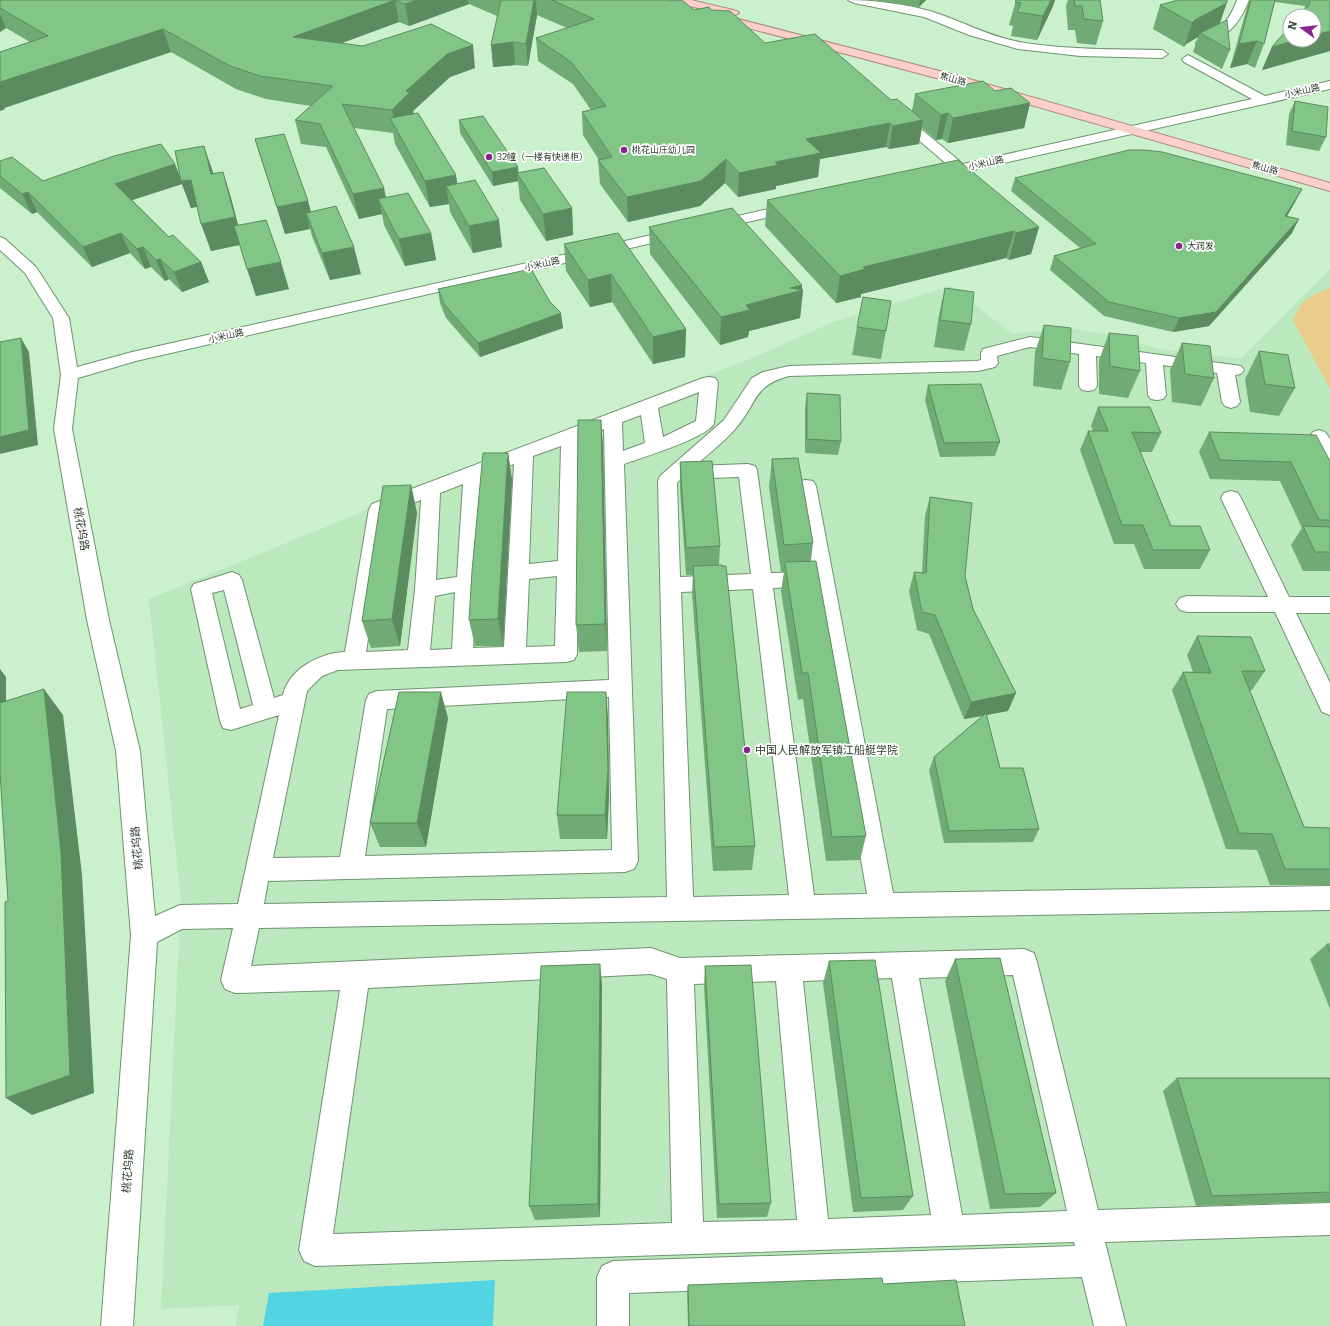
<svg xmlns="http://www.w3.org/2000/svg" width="1330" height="1326" font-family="Bitter,'Noto Sans SC',serif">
	<rect width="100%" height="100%" fill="#caf1cb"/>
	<path fill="#bbe8bd" d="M1330,269V1326H236L239,1305L161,1309L181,901L149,599L487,461L755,357L831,323L951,286L1012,334L1069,328L1115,336L1159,349L1240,359Z"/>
	<path fill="#ebcd8b" d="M1330,288V389L1293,320C1300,301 1311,295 1330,288Z"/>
	<path fill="#53d4e3" d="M495,1280L493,1326H263L269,1293Z"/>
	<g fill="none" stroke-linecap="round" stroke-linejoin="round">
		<g stroke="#6f9371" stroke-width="2">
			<path id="minor" d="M848,0C875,0 904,4 930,11C960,20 987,36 1019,42C1066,50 1114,49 1162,50L1168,54L1162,58L1080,56L1018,49L969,35L924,17L854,3Z
				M1237,0H1249C1241,20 1232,32 1213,42C1207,45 1204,47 1198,45L1196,43L1198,41C1220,29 1228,24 1237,0Z
				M1188,55L1265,96L1330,81V89L938,178L933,177L931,174L933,171L950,167L892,117L893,114H903L963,164L1252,99L1184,62L1182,59Z
				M795,203L800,204L802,207L800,210L712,230L707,229L705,226L707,223Z
				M678,229L683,230L685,233L683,236L136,361L78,378L72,429L109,620L140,751L155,916L180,905L238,904L279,715L231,730L223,728L220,721L191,589L194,584L232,572L239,575L242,580L274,698L283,695C289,669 319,653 345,652L369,509L372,504L703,378L709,377L715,378L718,382L714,424C704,439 643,457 624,464L638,861L634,869L625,872L268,881L264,904L667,897L658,481L660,476L724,420L752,378L763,372L789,366L977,361L981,360V353L983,349L1030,337L1241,366L1244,370L1241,374L1235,375L1240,402L1237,406L1231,408L1225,406L1222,402L1217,373L1163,365L1166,395L1163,399L1157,400L1151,399L1148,395L1146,363L1096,356L1097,386L1094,390L1088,391L1082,390L1079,386V354L1030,347L997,356L998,363L995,367L978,371L789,376C752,386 758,403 736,428C724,442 708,454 695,466L748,464L755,466L757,470L771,573L811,572L796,486L799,481L806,480L813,481L816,486L893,893L1330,886V910L259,928L251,966L651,948L680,958L1024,949L1034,953L1037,962L1098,1210L1330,1203V1235L1105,1242L1126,1326H1094L1082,1277L629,1293V1326H597V1277L602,1266L613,1261L1075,1246L1074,1242L315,1266L304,1261L299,1250L340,990L235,993L225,989L221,980L233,928L182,929L157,942L133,1326H101L131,935L116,751L87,620L54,429L61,375L53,318L25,273L0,250V237L5,239L36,267L69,318L77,367L132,352ZM699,392L696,421L663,437L658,408ZM641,415L645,443L623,451L622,422ZM604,429L609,680L377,691L369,694L366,700L340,857L273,858L307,691L322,676L338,670L566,662L574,660L577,654L579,439ZM561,446L558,561L529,564L533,456ZM514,464L504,647L473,648L477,585L478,582L477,580L482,476ZM739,477L751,574L680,577L677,483L681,479ZM463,484L457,577L436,580L440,493ZM421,500L415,590L408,650L366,652L388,513ZM557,576L555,646L526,647L529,579ZM814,586L867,894L814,895L773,588ZM753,589L789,895L693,897L681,592ZM224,590L253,705L240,709L212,593ZM455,592L452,649L430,650L435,596ZM609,697L612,850L365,856L387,709ZM651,974L667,979L672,1223L333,1234L368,988ZM1013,975L1067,1211L962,1215L919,978ZM892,978L931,1215L828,1219L803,981ZM776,981L797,1220L703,1222L694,984Z
				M1319,430L1325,432L1330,439V461L1323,459L1310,436L1313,432Z
				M1231,491L1238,493L1241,498L1289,597H1330V613H1296L1330,683V715L1322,712L1275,612H1187L1180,610L1176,604L1180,598L1187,596L1268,597L1221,498L1224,493Z"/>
		</g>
		<g stroke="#b1887e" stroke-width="2">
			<path id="major" d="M670,0H691L737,11L739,13L733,16L672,2Z
				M715,13L959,76L1330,183V191L951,82L711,18L709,16L711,14Z"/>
		</g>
		<use href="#minor" fill="#fff" fill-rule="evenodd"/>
		<use href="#major" fill="#fbd0cb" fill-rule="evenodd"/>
	</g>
	<path fill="#70aa74" d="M0,0H669L694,10H711L765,43L891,100L912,111L915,94L995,91L1030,103L1024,128L948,143L942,139L936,140L922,128L919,144L889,149L886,147L820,159L818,177L776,186V189L738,197L725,183L700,206L628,222L600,184L598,160H599L583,135L582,112L591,110L573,84L538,61L536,38L567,28L537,15L528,66L515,65L493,67L497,16L469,4L409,26L399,22L342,43L475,68L450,77L413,111L414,114L457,184L502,247L473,253L450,212L449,204L430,207L395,144L393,133L354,128L386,197L431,233L436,260L405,266L384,225L382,214L359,219L326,147L301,144L295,120L311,106L266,99L236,89L171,52L4,108L5,109L0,111V52L30,42L6,28L0,32Z
		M872,0H926L919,7Z
		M1016,0H1055L1053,6L1037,40L1011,36L1013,26L1009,25Z
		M1068,0H1100L1103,21L1096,45L1077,43L1075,30H1068L1066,6Z
		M1249,0H1330V51L1262,70L1272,47L1304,11L1305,6L1275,2L1264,44L1255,68L1247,64L1230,68Z
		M1227,2L1219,24L1230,50L1222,69L1193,52L1198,37L1186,44L1184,47L1153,29L1160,5Z
		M1295,101L1326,137L1319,151L1286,145L1289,114Z
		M459,120L518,167V173L572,208L573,235L546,241L520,200L518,181L493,186L460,133Z
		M255,139L308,201L311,212L361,274L330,280L313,239L310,229L285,234Z
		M0,161L43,181L181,179L223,172L231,198L238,225L289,289L256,296L240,245L211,251L197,207L191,208L182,184L132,200L169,237L201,262L209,282L182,292L169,279L165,281L151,267L145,269L130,253L92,267L37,212L32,214L0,188Z
		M1015,178L1302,189L1295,202L1287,216L1292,233L1209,326L1173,332L1104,316L1050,270L1054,256L1080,248L1011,191Z
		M767,200L1039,227L1031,254L1009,260L1006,258L861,294V297L836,303L765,226Z
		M649,227L803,290L800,318L749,331L748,337L720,345L650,254Z
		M618,233L686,329L685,357L653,364L612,302L590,307L566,271L564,244Z
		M945,288L971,324L964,351L934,347L939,315Z
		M438,289L563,328L480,357L446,318L440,303Z
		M891,301L881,359L852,355L857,327Z
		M1044,325L1070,362L1061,390L1033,386L1035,352Z
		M1109,333L1140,371L1128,398L1099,394V360Z
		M1182,343L1214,378L1201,406L1172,402L1170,370Z
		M1259,351L1295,388L1279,416L1250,412L1245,379Z
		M928,385L1000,442L995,456L940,457L925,400Z
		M807,393L841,441L838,455L805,453V408Z
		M1098,407L1161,433L1152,452H1140L1171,526L1210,550L1200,569H1144L1134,544H1114L1080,450L1088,431H1093L1091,426Z
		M601,420L603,448L607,651L579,652L576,625Z
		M1209,432L1330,461V571H1303L1291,545L1302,528L1280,481L1210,479L1199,452Z
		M508,453L512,480L503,646H475L469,620Z
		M772,459L813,543L811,561L866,836L860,860L826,861L803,699L798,700L781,591L784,572H781L769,487Z
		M680,462L720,546L719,565L755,846L752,870L713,871L692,593L693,575H686L680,490Z
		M411,485L417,513L400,646L371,648L362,621Z
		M930,497L965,576L973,609L1008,711L986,715L1000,768L1039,829L1033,842L944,843L929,770L934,757L983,716L964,719L929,634L917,630L909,591L914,572L922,573L925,516Z
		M1197,636L1265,671L1252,690H1250L1304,827L1330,828V885H1270L1257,850L1226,849L1172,690L1183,672H1193L1187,655Z
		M448,718L426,847H380L370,823Z
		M608,718L609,794L607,839H560L557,815Z
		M1327,944H1330V1009L1310,959Z
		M955,959L1056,1193L1040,1207L990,1209L945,981Z
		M829,961L913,1196L903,1210L853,1212L823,983Z
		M705,966L771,1203L767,1217L717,1218L704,987Z
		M602,985L600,1217L535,1220L529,1206Z
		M1177,1078H1330V1202L1196,1206L1163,1091Z
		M883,1284L965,1326H688L687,1292L688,1285Z"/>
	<path fill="#5b8b5e" d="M395,0L399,22L298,59L293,37Z
		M417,0H468L469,4L409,26L405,4Z
		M534,0H536L537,15L528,66L526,44Z
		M920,0H926L919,7Z
		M1051,0H1055L1053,6L1037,40L1043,16Z
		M1227,2L1219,26L1200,33L1198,37L1186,44L1184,47L1192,23L1195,20Z
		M0,14L6,28L0,32Z
		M163,29L171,52L4,108L5,109L0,111V82Z
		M1330,31V51L1262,70L1272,47L1297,40H1314V35Z
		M1257,41L1247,64L1230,68L1239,44Z
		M513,42L515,65L493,67L491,45Z
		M473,45L475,68L450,77L413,111L414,115L396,129L392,110L406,91L447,54Z
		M1030,103L1024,128L948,143L953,118Z
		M948,113L942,139L936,140L941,115Z
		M923,120L919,144L889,149L893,126Z
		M890,123L886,147L820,159L818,177L776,186V189L738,197L739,173L775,162L806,139Z
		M204,146L213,172L220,200L211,174Z
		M726,159L725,183L700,206L628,222L627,197Z
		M175,164L182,181L191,180L200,206L191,208L182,184L123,203L115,184Z
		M518,167L519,176L517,173L518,181L493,186L492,172Z
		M223,172L231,198L243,244L211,251L201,224Z
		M456,175L460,201L446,186L449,204L430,207L425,181Z
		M384,188L389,213L378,199L382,214L359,219L353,194Z
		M1302,189L1295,202L1279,230L1285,216Z
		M28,192L37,212L32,214L22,194Z
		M308,201L315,228L306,213L310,229L285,234L277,207Z
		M572,208L573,235L546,241L543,214Z
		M1299,219L1292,233L1209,326L1173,332L1179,318Z
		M499,220L502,247L473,253L469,226Z
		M1039,227L1031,254L1009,260L1016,233Z
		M1014,231L1006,258L861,294V297L836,303L840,276L863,267Z
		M121,233L130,253L92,267L83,247Z
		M431,233L436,260L405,266L399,239Z
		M143,247L151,267L145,269L137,249Z
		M354,247L361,274L330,280L322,253Z
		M160,259L169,279L165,281L156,260Z
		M201,262L209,282L182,292L174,272Z
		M281,262L289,289L256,296L247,269Z
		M611,274L612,302L590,307L588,280Z
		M802,285V291L803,290L800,318L749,331L748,337L720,345L721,317L746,305L790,288Z
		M561,313L563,328L480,357L478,343Z
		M686,329L685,357L653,364V337Z
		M21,338L29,352L38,445L0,454V437Z
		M601,420L603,448L607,651L605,624Z
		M508,453L512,480L503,646L498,619Z
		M411,485L417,513L400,646L392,619Z
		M0,669L6,677V716L0,718Z
		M44,689L63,715L82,875L94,1093L32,1115L6,1098Z
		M441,692L448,718L426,847L417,823Z
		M606,692L608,718L609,794L607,839L605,815Z
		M1016,693L1008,711L964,719L971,702Z
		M600,964L602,985L600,1217L598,1204Z"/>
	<path fill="#82c687" stroke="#5b8b5e" d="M0,0H417L405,4L395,0L293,37L363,46L431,24L473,45L447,54L406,91L410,92L392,110L342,104L384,188L353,194L320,124L295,120L333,86L260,76L230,66L163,29L0,82V52L48,36L0,8Z
		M501,0H534L526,44L513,42L491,45Z
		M552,0H669L671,1L682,0L694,10L709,7L711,10L730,11L765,43L815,34L891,100L897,99L923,120L893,126L890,123L806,139L821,153L775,162L778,165L739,173L726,159L701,181L627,197L598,160L612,157L582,112L606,106L571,62L536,38L594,19Z
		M1016,0H1051L1043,16L1017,12L1021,3L1015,2Z
		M1074,0H1100L1103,21L1084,19L1082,6H1075Z
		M1178,0H1227V2L1225,4L1195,20L1192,23L1160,5Z
		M1251,0H1275L1264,44L1257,41L1239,44Z
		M1310,0H1330V31L1314,35V16H1299L1309,5Z
		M1227,20L1230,50L1200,33Z
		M1290,26V40H1297L1272,47Z
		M983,81L995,91L1011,88L1030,103L953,118L948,113L941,115L915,94Z
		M1295,101L1328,107L1326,137L1292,131Z
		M418,113L456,175L425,181L390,118Z
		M483,116L518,167L492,172L459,120Z
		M284,134L308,201L277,207L255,139Z
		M161,144L175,164L115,184L169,237L173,235L201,262L174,272L160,259L156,260L143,247L137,249L121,233L83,247L28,192L22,194L0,176V161L12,157L43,181L114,156Z
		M204,146L211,174L223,172L235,217L201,224L191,180L181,181L175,151Z
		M1129,150H1144L1162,152L1302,189L1285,216L1299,219L1216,312L1179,318L1109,302L1054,256L1096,244L1015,178Z
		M958,160L1039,227L1016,233L1014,231L863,267L865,269L840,276L767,200Z
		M544,168L572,208L543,214L517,173Z
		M475,180L499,220L469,226L446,186Z
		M408,193L431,233L399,239L378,199Z
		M336,206L354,247L322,253L306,213Z
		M732,208L802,285L790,288L803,290L746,305L750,310L721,317L649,227Z
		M266,220L281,262L247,269L234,226Z
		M618,233L686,329L653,337L611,274L588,280L564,244Z
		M531,269L550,302L561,313L478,343L444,304L438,289Z
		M945,288L974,292L971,324L940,320Z
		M863,297L891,301L886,331L857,327Z
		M1044,325L1071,328L1070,362L1042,358Z
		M1109,333L1138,336L1140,371L1110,366Z
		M21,338L29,430L0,437V342Z
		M1182,343L1210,346L1214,378L1185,374Z
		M1259,351L1288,355L1295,388L1265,384Z
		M981,384L1000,442L944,443L928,385Z
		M807,393L840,395L841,441L807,439Z
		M1098,407H1150L1161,433L1132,432L1171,526H1200L1210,550H1153L1143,525H1122L1088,431H1108Z
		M578,420H601L605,624L576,625Z
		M1209,432L1316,435L1330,461V520H1319L1291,462L1220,460Z
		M483,453H508L498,619L469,620L472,571Z
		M798,458L813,543L784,545L772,459Z
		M712,461L720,546L686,548L680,462Z
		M411,485L392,619L362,621L383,486Z
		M930,497L972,503L965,576L973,609L1016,693L971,702L935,615L922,612L914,572L926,573Z
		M1303,526L1330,527V552H1315Z
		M816,561L866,836L832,837L808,673H802L785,564L786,562Z
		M722,565V566H726L755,846L714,847L693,566Z
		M1197,636L1251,637L1265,671H1242L1304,827L1330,828V869H1285L1272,834L1239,833L1183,672L1211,673Z
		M44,689L61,852L70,1075L6,1098L5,902L8,901L0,772V703Z
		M399,692H441L417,823H370Z
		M567,692H606L608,769L605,815H557Z
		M986,713L1000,768H1023L1039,829L949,831L934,757Z
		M1327,944H1330V952Z
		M1000,958L1056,1193L1005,1194L955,959Z
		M875,960L913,1196L861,1198L829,961Z
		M600,964L598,1204L529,1206L541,966Z
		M751,965L771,1203L719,1204L705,966Z
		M1177,1078H1330V1192L1212,1196Z
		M882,1278L883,1284L956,1280L965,1326H689L688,1285Z"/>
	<g fill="#88258d" stroke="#fff" stroke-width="1.5">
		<circle cx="624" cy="150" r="4"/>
		<circle cx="489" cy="157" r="4"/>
		<circle cx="1179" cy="246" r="4"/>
		<circle cx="747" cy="750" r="4"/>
	</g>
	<g text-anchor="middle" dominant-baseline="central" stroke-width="3.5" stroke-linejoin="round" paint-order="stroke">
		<g font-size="9" fill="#2e3d2e" stroke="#fff">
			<text transform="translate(953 79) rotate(16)">焦山路</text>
			<text transform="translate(1302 91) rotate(-13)">小米山路</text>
			<text transform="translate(986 163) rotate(-13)">小米山路</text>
			<text transform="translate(1265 168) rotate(16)">焦山路</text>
			<text transform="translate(542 264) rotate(-13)">小米山路</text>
			<text transform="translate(226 336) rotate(-13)">小米山路</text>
		</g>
		<g font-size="9" fill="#2e3d2e" stroke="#fff" text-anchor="start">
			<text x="632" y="150">桃花山庄幼儿园</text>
			<text x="497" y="157">32幢（一楼有快递柜）</text>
			<text x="1187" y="246">大润发</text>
		</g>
		<g font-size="11" fill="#2e3d2e" stroke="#fff">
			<text transform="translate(81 529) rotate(80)">桃花坞路</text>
			<text transform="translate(137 848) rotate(-95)">桃花坞路</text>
			<text transform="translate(128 1171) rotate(-86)">桃花坞路</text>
		</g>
		<g font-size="11" fill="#2e3d2e" stroke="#fff" text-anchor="start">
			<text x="755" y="750">中国人民解放军镇江船艇学院</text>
		</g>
	</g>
	<g transform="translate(1302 28) rotate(285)"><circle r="19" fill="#ffffff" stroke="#abb1ab"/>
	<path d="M0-3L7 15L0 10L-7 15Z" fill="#88258d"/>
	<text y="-6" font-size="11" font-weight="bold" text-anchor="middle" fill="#2e3d2e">N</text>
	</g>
</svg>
